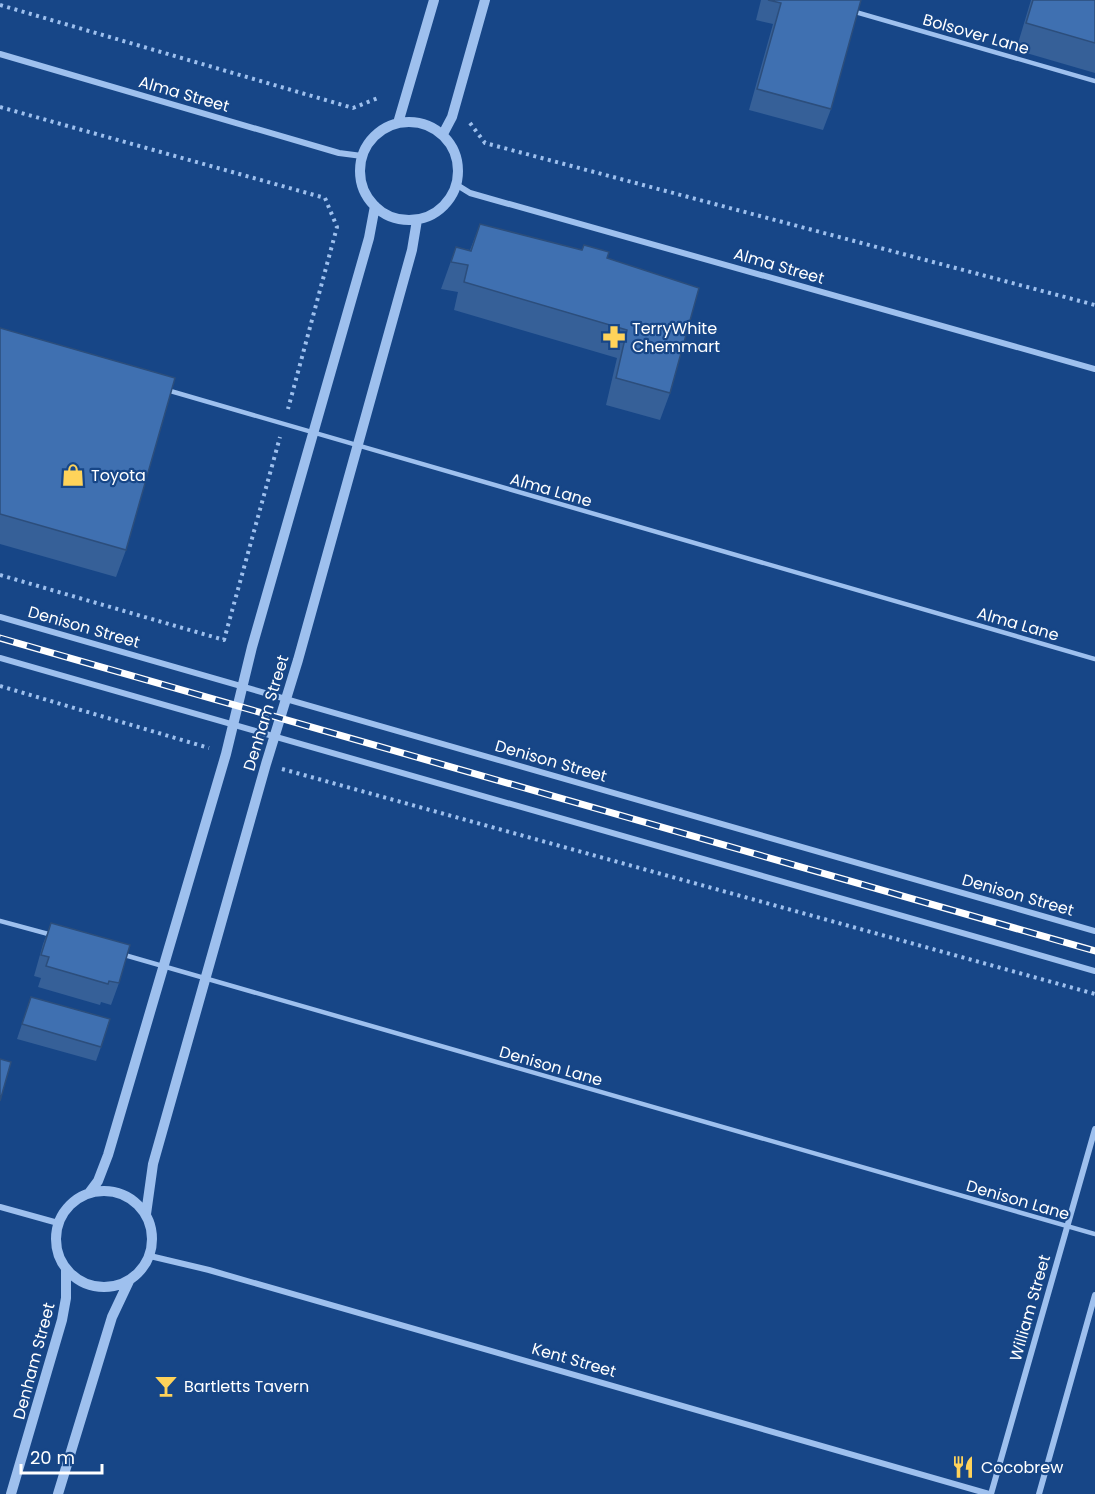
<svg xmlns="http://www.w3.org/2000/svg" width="1095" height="1494" font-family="Poppins,sans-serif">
	<rect width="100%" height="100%" fill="#174687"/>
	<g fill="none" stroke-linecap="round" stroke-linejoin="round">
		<path stroke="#9ec0ee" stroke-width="4" stroke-dasharray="3 4.5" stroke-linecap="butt" d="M0,5L353,108L378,98
			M0,107L325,198L337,227L288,409
			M470,123L485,143L1095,305
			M0,575L224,640L280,437
			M0,686L209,748
			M282,769L1095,994"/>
		<path stroke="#9ec0ee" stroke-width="4.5" d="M852,11L1095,81
			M167,390L1095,659
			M0,921L52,935
			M121,954L1095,1234"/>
		<path stroke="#9ec0ee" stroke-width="6" d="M0,54L339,153L362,156
			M457,185L470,193L1095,369
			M0,617L1095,931
			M0,658L1095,971
			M0,1207L58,1223
			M150,1256L209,1270L989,1494
			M991,1494L1095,1129
			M1039,1494L1095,1295"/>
		<path stroke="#9ec0ee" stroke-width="10" d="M360 171a49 49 0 1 1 98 0a49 49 0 1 1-98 0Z
			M398,123L434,0
			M443,134L452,117L485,0
			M56 1239a48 48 0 1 1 96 0a48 48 0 1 1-96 0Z
			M89,1193L98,1181L108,1155L226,754L252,647L369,238L375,206
			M146,1214L153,1164L266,764L298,660L412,250L417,220
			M11,1494L62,1320L66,1298V1269
			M58,1494L112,1317L129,1281"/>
		<g stroke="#fff" stroke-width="7">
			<path id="rail" d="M0,638L1095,951"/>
		</g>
		<use href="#rail" stroke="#174687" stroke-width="4.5" stroke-dasharray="14" stroke-linecap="butt"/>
	</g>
	<path fill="#366098" d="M761,0H861L831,109L823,130L749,110L773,24L756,20Z
		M1031,0H1095V73L1016,50Z
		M480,224L607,258L670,393L660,420L606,405L617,358L454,310L458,292L441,289L456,247L470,250Z
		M0,328L126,550L116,577L0,544Z
		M51,923L119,983L111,1005L101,1002L100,1005L38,987L41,978L34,976L43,944Z
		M31,997L101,1047L96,1061L17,1039Z"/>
	<path fill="#3f70b1" stroke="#2c4e7c" stroke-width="1.5" d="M768,0H861L831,109L757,89L781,3Z
		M1033,0H1095V43L1026,23Z
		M480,224L582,250L584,245L609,252L607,258L699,288L670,393L616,378L627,330L464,282L468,265L451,262L456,247L471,251Z
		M0,328L175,378L126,550L0,514Z
		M51,923L130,945L119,983L109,981L108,984L46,966L49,957L41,955Z
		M31,997L110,1019L101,1047L22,1024Z
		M0,1059L11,1062L0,1101Z"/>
	<defs>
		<g id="pharmacy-bare" transform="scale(1.8)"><path d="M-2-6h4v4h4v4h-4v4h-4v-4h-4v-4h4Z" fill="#ffd35a" stroke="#174687" stroke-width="2.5" paint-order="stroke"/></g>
		<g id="shop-bare" transform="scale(1.8)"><path d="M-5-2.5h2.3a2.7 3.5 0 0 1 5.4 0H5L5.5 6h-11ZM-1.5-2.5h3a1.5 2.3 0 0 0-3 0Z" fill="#ffd35a" stroke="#174687" stroke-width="2.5" paint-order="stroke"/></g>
		<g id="bar-bare" transform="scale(1.8)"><path d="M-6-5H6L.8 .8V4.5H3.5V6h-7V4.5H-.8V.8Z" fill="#ffd35a" stroke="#174687" stroke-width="2.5" paint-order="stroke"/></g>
		<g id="restaurant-bare" transform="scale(1.8)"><path d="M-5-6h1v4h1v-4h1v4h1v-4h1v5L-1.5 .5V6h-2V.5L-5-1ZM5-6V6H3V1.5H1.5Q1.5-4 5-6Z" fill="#ffd35a" stroke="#174687" stroke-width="2.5" paint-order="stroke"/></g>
	</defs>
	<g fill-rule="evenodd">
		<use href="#pharmacy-bare" x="614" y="337"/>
		<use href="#shop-bare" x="73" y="475"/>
		<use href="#bar-bare" x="166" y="1386"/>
		<use href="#restaurant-bare" x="963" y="1467"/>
	</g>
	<g text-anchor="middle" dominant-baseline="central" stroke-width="4.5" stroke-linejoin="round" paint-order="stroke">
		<g font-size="16" fill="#fff" stroke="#174687">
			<text transform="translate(976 34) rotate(16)">Bolsover Lane</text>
			<text transform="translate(184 94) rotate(16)">Alma Street</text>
			<text transform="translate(779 266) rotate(16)">Alma Street</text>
			<text transform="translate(551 490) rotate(16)">Alma Lane</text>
			<text transform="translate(1018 624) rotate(16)">Alma Lane</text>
			<text transform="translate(84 627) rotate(16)">Denison Street</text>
			<text transform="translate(266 713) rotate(-73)">Denham Street</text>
			<text transform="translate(551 761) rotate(16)">Denison Street</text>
			<text transform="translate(1018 895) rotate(16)">Denison Street</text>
			<text transform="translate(551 1066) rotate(16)">Denison Lane</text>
			<text transform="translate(1018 1200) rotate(16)">Denison Lane</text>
			<text transform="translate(1030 1308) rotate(-74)">William Street</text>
			<text transform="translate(574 1360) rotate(16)">Kent Street</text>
			<text transform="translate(34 1361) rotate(-75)">Denham Street</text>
		</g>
		<g font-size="16" fill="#fff" stroke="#174687" text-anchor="start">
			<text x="632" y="328">TerryWhite<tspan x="632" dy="18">Chemmart</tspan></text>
			<text x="91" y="475">Toyota</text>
			<text x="184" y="1386">Bartletts Tavern</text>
			<text x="981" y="1467">Cocobrew</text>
		</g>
	</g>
	<path d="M21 1464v9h81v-9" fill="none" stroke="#ffffff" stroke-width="3"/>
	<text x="30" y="1464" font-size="18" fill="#ffffff" stroke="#174687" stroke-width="4.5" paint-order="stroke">20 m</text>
</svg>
